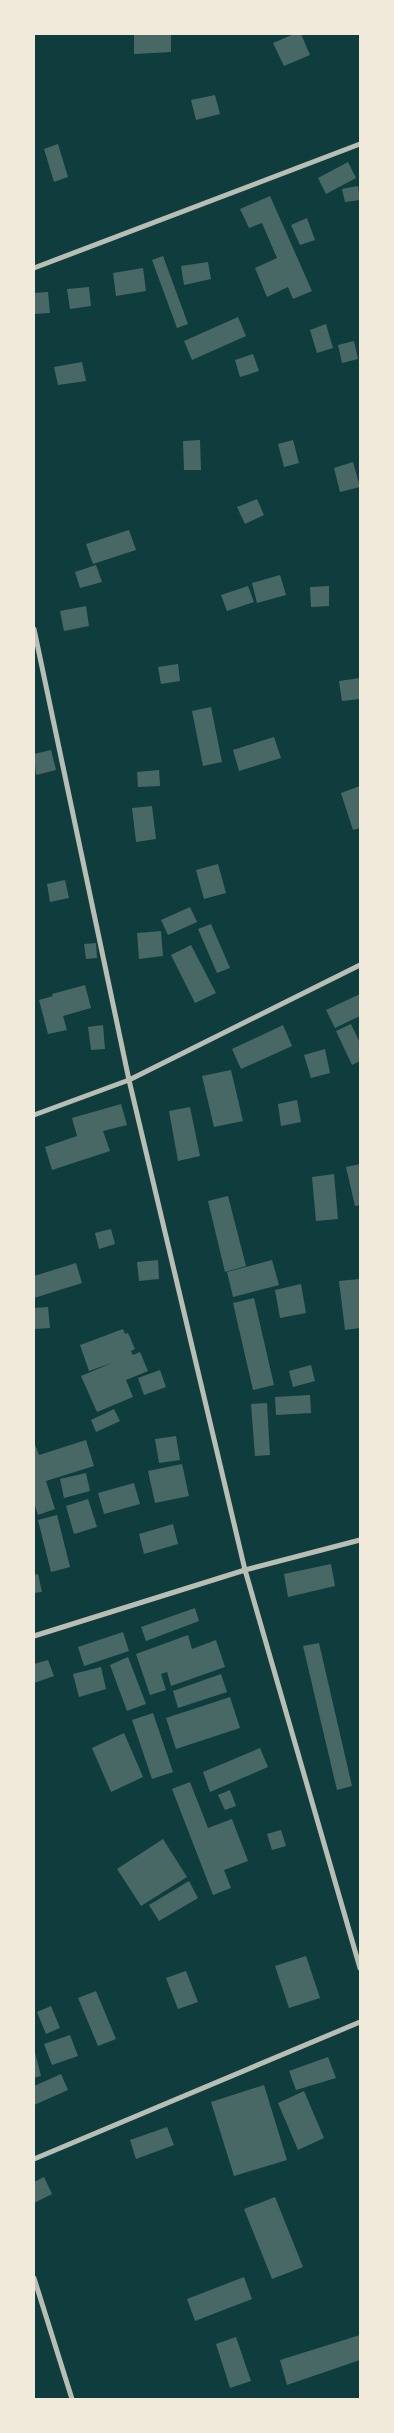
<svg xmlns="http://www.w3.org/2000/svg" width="394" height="2433" font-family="'Titillium Web',sans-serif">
	<rect width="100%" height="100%" fill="#0f3d3e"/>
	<path fill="#486865" d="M134,34H171V52L134,54Z
		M294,34H301L310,55L284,66L273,43Z
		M215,95L220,114L196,120L191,100Z
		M58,144L68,177L54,182L44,149Z
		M348,162L356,178L326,194L318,178Z
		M358,186L360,200L345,202L342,189Z
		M270,196L312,291L293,299L288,287L267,297L255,268L277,258L262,223L249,228L240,209Z
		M307,218L315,240L300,245L291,225Z
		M163,256L188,324L177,328L152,260Z
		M208,262L211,279L184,285L181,266Z
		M143,268L146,291L116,296L113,273Z
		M89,287L91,306L70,309L67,289Z
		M48,292L50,313L34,314V293Z
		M238,317L246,336L192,360L184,341Z
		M326,324L333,348L317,353L310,330Z
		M354,341L358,359L342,363L338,345Z
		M253,354L259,371L240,377L235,360Z
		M82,362L86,381L58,385L54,367Z
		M200,440L201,470H184L183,441Z
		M293,440L299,463L284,467L278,444Z
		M353,462L360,487L340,492L334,468Z
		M257,499L264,515L245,524L237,507Z
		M129,530L136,550L93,564L86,544Z
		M96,565L102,582L80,588L75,572Z
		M280,575L286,595L257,603L252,583Z
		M248,586L254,602L227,611L221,595Z
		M329,586V606L311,607L310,587Z
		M86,606L89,626L64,631L60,611Z
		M178,664L180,681L161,684L158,667Z
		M360,678V699L342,701L339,681Z
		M211,707L222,762L203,766L192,711Z
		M274,737L281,758L239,771L233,750Z
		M51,750L56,770L36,775L34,754Z
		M159,770L160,786L138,787L137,772Z
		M360,786V828L353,830L341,793Z
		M152,806L156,839L136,842L132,808Z
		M218,864L226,893L204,899L196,870Z
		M65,880L69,898L50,902L47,884Z
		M190,907L197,922L168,935L161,920Z
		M211,924L230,968L217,973L198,929Z
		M161,931L163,956L139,959L137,933Z
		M96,943L97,958L86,959L84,944Z
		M191,945L216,993L195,1003L171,955Z
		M85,985L91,1008L63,1016L67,1030L48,1034L39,1000L53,996L52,994Z
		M360,994V1016L335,1028L326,1010Z
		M351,1024L360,1043V1061L352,1065L336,1031Z
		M103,1025L105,1049L91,1050L88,1027Z
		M283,1025L292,1046L241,1069L232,1049Z
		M325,1049L330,1073L311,1078L304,1055Z
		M231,1070L243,1121L214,1127L202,1076Z
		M297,1100L301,1122L281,1126L278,1104Z
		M121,1104L127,1125L103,1131L110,1151L52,1170L45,1147L77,1136L72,1118Z
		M190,1107L200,1156L178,1161L169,1111Z
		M360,1164V1205L355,1206L346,1167Z
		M334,1174L338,1219L316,1221L312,1177Z
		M228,1196L246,1266L225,1272L208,1201Z
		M111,1229L115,1244L99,1249L95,1233Z
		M158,1260L159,1279L139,1281L137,1262Z
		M272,1260L279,1285L233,1297L227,1272Z
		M76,1263L82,1283L34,1298V1276Z
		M359,1279L360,1328L345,1330L339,1281Z
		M301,1284L306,1313L280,1318L275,1290Z
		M254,1298L274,1385L253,1390L233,1303Z
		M48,1307L50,1328L34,1329V1308Z
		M123,1329L125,1334L128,1333L135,1349L131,1351L133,1355L140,1352L148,1371L126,1380L133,1397L97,1412L81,1376L114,1362L89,1371L80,1345Z
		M311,1365L315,1381L293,1387L289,1371Z
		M160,1370L166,1387L144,1395L138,1378Z
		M310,1395L311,1413L276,1415L275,1397Z
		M267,1403L270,1455L255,1456L251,1404Z
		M114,1409L120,1421L96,1432L91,1420Z
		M176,1436L180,1460L159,1463L155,1439Z
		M86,1440L94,1466L46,1481L55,1509L38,1515L34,1503V1442L39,1455Z
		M182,1464L189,1496L155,1503L148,1471Z
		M86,1473L90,1491L64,1498L60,1479Z
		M134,1483L140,1504L104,1514L98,1493Z
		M88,1499L97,1527L74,1534L66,1506Z
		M57,1515L70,1567L51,1572L38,1520Z
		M173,1524L178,1544L144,1554L139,1534Z
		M331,1564L335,1586L288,1597L284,1574Z
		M38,1574L42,1592L34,1593V1575Z
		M195,1608L199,1621L146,1641L141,1627Z
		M123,1632L129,1651L84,1666L78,1647Z
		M188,1635L192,1649L216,1640L225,1667L171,1686L167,1672L161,1674L166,1690L150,1695L136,1654Z
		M319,1643L352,1786L337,1790L303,1646Z
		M128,1657L146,1704L127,1711L110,1665Z
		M48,1660L54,1676L34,1683V1664Z
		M101,1667L106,1689L79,1697L73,1674Z
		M221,1674L227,1692L178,1708L173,1691Z
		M230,1697L240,1728L176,1749L166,1718Z
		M153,1713L173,1772L152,1779L132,1720Z
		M124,1733L143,1777L111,1792L92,1748Z
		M260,1748L268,1767L210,1792L203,1772Z
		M190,1782L208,1828L232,1819L248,1861L224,1870L231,1888L213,1895L172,1789Z
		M230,1790L236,1806L225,1810L218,1795Z
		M281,1830L286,1846L272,1850L267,1834Z
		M163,1839L187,1877L141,1906L117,1869Z
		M189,1881L198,1898L159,1921L149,1905Z
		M306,1956L320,1998L289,2008L275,1966Z
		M186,1971L198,2002L178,2009L166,1978Z
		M96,1991L116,2039L98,2046L78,1998Z
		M51,2006L60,2028L46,2034L37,2012Z
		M70,2035L78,2056L52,2065L44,2044Z
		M34,2049L41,2076L34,2078Z
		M328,2057L336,2078L296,2090L289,2071Z
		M61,2074L68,2090L34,2105V2086Z
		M264,2085L287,2160L234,2176L211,2102Z
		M304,2091L324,2138L298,2150L278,2103Z
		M167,2127L174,2145L136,2159L130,2140Z
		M44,2177L52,2194L34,2203V2182Z
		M275,2197L303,2267L272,2279L244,2209Z
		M244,2277L252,2299L195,2321L187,2299Z
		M360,2335V2360L287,2385L280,2360Z
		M236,2337L251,2381L230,2388L216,2344Z"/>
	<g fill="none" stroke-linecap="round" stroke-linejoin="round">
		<path stroke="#b8beb3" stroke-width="5" d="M34,268L360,144
			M34,629L129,1080L245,1570L360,1968
			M34,1115L129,1080L360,965
			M34,1636L245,1570L360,1540
			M34,2159L360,2022
			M34,2278L72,2399"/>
	</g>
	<rect width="394" height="2433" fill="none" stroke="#f1e9da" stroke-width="70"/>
</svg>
